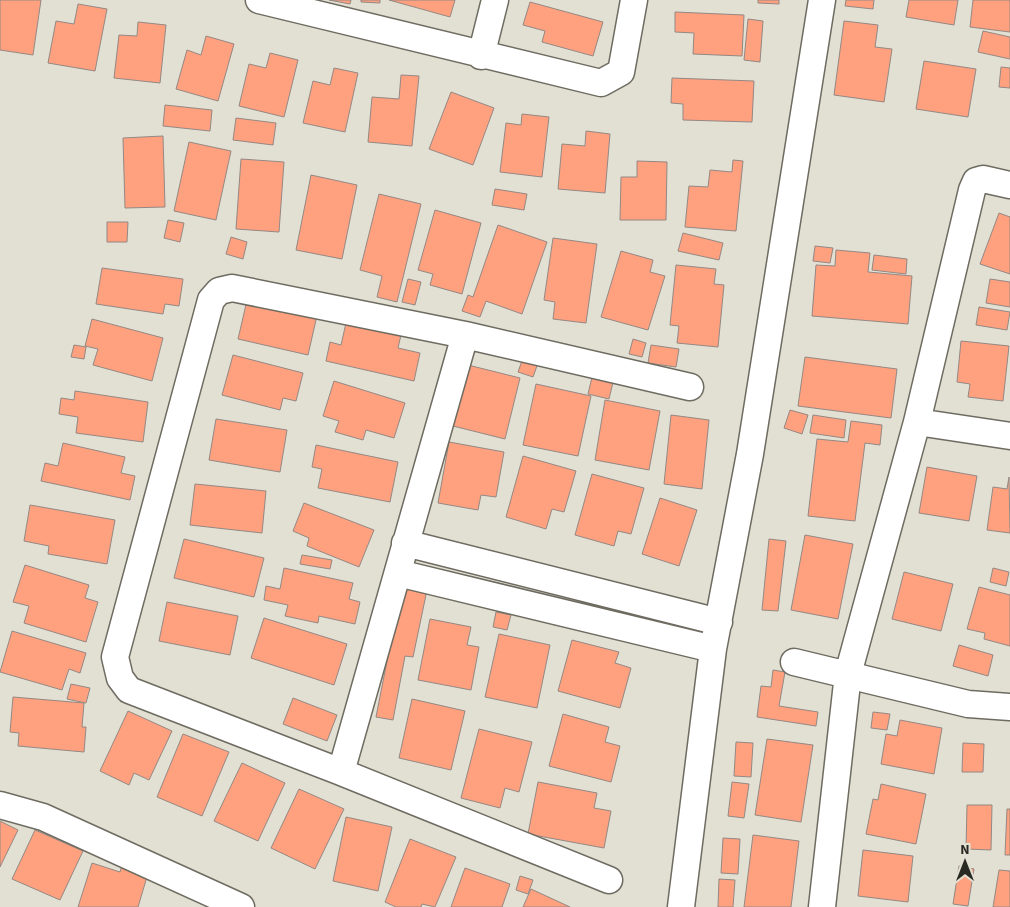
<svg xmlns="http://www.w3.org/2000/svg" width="1010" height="907" font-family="'Source Sans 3',sans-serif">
	<rect width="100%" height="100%" fill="#e2dfd3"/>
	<path fill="#ffa07f" stroke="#948883" d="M0,0H41L33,55L0,50Z
		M329,0H351L350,4Z
		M361,0H380V3L361,2Z
		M389,0H455L450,17Z
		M758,0H779V4L758,3Z
		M846,0H874L873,9L845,6Z
		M909,0H958L954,25L906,17Z
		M973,0H1010V32L970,27Z
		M530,2L603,22L593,56L542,42L545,31L523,25Z
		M78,4L107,9L95,71L48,63L56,21L74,24Z
		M675,12L744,15L742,56L693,54L694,33L675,32Z
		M748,19L763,21L760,62L744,60Z
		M844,21L878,25L875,47L892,49L884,102L834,95Z
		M138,22L166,25L160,83L114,78L119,35L137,36Z
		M983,31L1010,37V59L978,52Z
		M206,36L234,44L218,101L176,89L187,50L201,55Z
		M270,53L298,60L284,117L239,106L249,64L266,68Z
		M924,61L976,69L968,117L916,109Z
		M1001,67L1010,68V88L999,87Z
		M334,68L358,73L345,132L303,123L313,81L330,85Z
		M401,75L419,76L412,146L368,142L372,97L399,99Z
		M672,78L754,81L752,122L683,120V104L671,103Z
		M451,92L494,108L473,165L429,149Z
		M165,105L212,110L210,131L163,126Z
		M522,114L549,117L542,177L500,172L506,123L521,125Z
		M236,118L276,123L273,145L233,140Z
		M586,131L610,134L605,193L558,189L562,144L585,146Z
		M163,136L165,207L125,208L123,138Z
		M189,142L231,151L216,220L174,211Z
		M241,159L284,162L279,232L236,229Z
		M733,160L743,161L736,231L685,227L689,186L708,187L710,170L732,172Z
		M637,161L667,162L666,220H620L621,177H637Z
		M311,175L357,185L342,259L296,250Z
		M495,189L527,194L524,210L492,205Z
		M379,194L421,204L397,302L377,297L382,276L360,270Z
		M435,210L481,223L462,294L430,285L433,274L418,270Z
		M999,213L1010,217V274L980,264Z
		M168,220L184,223L180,242L164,238Z
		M107,222H128L127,242H107Z
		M498,225L547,242L522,314L486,301L480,317L462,311L468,295L473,297Z
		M683,233L723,243L719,260L678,251Z
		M231,237L247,242L243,259L226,254Z
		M553,238L597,244L586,323L553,319L555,302L544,300Z
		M815,246L833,248L830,263L813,261Z
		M836,250L870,253L868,272L912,276L908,324L812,316L816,265L835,266Z
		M621,251L653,260L650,272L665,276L648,330L601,317Z
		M874,255L907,259L906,274L872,270Z
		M676,265L716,269L714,284L724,285L718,347L677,343L679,326L670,325Z
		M102,268L183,279L179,306L165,304L163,314L96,304Z
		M408,279L421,282L415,305L402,302Z
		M990,279L1010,282V307L986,303Z
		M248,296L318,311L308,355L238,339Z
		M979,307L1010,312L1007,330L976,325Z
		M92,319L163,338L152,381L93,365L98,349L85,346Z
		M346,323L401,335L398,348L420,353L414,381L326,361L330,342L341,345Z
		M633,339L646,343L642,357L629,354Z
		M961,341L1009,346L1003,401L968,397L970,384L957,382Z
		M74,345L86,347L84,359L71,357Z
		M651,345L679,349L676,367L648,363Z
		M233,355L303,373L296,401L283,398L280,410L222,395Z
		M805,357L897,369L891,418L798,406Z
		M523,358L538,363L533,377L518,372Z
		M468,365L520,378L505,439L453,426Z
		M593,373L614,378L609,399L588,394Z
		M334,381L405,403L394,438L366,430L363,440L335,432L339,421L323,416Z
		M536,384L591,396L578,456L523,445Z
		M75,391L148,402L143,442L76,433L78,417L59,414L61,398L74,400Z
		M605,400L660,411L649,470L595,460Z
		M790,410L808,415L802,434L784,428Z
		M671,415L709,420L702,489L664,484Z
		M813,415L846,420L844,438L810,433Z
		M216,419L287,430L280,472L209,460Z
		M851,421L882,425L880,445L865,443L855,521L808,516L817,439L848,442Z
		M449,442L504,452L496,497L481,495L478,510L438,503Z
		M63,443L125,457L121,473L135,476L130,500L41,481L45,463L58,466Z
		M316,445L398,462L390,502L318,488L322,469L312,467Z
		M523,456L576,471L564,512L552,509L546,529L506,517Z
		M927,467L977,476L969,521L919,513Z
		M592,474L644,488L631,534L618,531L614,546L575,535Z
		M1009,477L1010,533L987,530L993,487L1007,489Z
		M195,484L266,491L262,533L190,525Z
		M660,498L697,510L679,566L642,554Z
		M304,503L374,530L359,567L307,546L309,538L293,531Z
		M30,505L115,520L107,564L48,554L49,546L24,541Z
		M805,535L853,544L838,619L791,610Z
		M184,539L264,558L254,597L174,578Z
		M769,539L786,541L778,611L762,610Z
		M302,555L332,560L330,569L300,564Z
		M25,565L89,585L85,598L98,602L86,642L24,623L29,606L13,602Z
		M284,568L353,583L349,599L360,602L355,624L319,616L318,623L285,616L288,605L264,600L266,586L280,589Z
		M993,568L1009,572L1006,586L990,582Z
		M904,572L953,584L941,631L892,619Z
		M402,585L427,590L413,657L405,656L393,720L376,717Z
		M979,587L1010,595V646L984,639L985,633L967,629Z
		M167,602L238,616L230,655L159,641Z
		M496,612L511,615L507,630L493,627Z
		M264,618L347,644L334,685L251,658Z
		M430,619L471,627L467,645L479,647L471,690L418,680Z
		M12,631L86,653L80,673L69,669L62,690L0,672Z
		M499,634L550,645L537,708L485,697Z
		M572,640L619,652L615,663L631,668L620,708L558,691Z
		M959,645L993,655L988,676L953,666Z
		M773,670L785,672L779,706L818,712L816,726L757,717L761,686L771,687Z
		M71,684L90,688L86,703L67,699Z
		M13,697L84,703L82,727H86L84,752L18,746L19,733L10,732Z
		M293,698L337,715L327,741L283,724Z
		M412,699L465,711L451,770L399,758Z
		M128,711L172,731L149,780L134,773L129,785L100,771Z
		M873,712L890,714L887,730L871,728Z
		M563,714L609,727L605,742L620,746L611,782L549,766Z
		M900,720L942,728L934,774L881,764L886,734L897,736Z
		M479,729L532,742L519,792L505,788L500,808L461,798Z
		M183,734L229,752L202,816L157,797Z
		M767,739L813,745L801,822L755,815Z
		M736,742L753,743L751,777L734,776Z
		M963,743L984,744L983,772H962Z
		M242,763L285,783L258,841L214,821Z
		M538,782L597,793L594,808L611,811L604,848L528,834Z
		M732,782L749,784L744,818L728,816Z
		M881,784L926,794L916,844L866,834L873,799L878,800Z
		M299,789L344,809L315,869L271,848Z
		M967,805H992L991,850L966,849Z
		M1007,809H1010V855H1005Z
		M346,817L392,827L378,891L333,881Z
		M0,821L18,830L0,867Z
		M35,830L83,851L60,900L12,879Z
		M753,835L799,841L791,907H744Z
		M723,838L740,839L738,874L721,873Z
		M410,839L456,857L435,907L422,904L421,907H396L385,902Z
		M863,850L913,856L908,902L858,896Z
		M123,862L149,870L138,907H78L92,863L120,872Z
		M959,866L974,869L968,906L953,904Z
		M465,868L510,884L502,907H451Z
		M999,870L1010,871V907H993Z
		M520,876L533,880L528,894L516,890Z
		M719,879L735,880L733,907H718Z
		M531,889L570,907H523Z"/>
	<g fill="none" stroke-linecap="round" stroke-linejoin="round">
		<g stroke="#6e6b61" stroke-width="29">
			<path id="street" d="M259,0L601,83L621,72L634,0
				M481,56L495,0
				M465,335L341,772L129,690L120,678L115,657L211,300L219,291L232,288L465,335L690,387
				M917,422L1010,436
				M405,543L719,622
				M398,573L713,649
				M794,662L968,704L1010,707
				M341,772L609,880
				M0,805L43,817L241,907
				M681,907L713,649L750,454L822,0
				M822,907L848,674L917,422L972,190L976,181L983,179L1010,185"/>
		</g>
		<use href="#street" stroke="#fff" stroke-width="26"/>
	</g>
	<g transform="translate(965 862)" stroke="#e2dfd3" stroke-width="4" paint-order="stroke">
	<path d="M0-4L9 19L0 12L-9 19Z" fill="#292924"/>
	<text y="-8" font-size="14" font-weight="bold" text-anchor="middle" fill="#292924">N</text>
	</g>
</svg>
